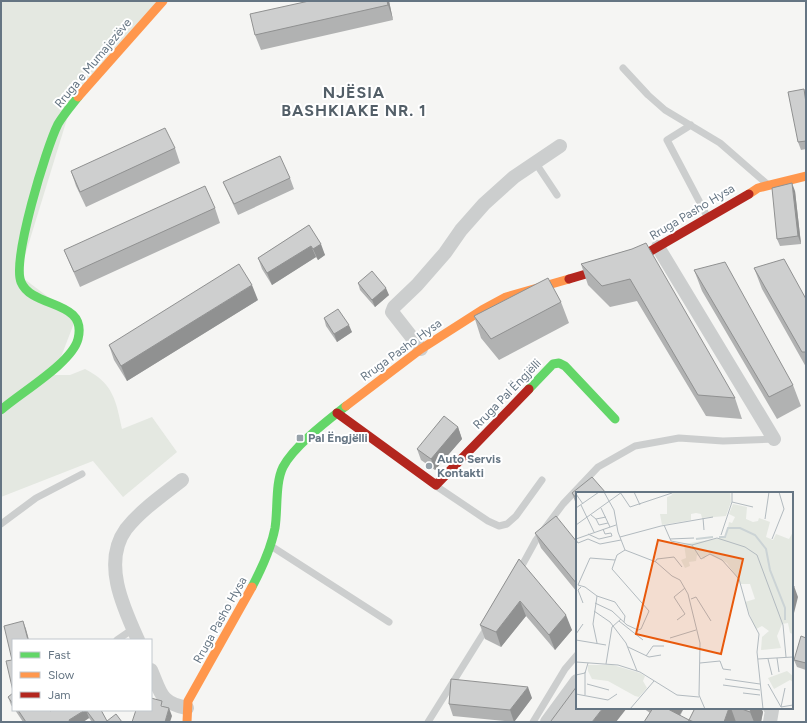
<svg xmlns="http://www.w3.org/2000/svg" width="807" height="723" font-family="Figtree,sans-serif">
	<rect width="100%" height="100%" fill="#f5f5f3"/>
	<path fill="#e4e8e1" d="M1,1H163L71,106L19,275L76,318L54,375H70L85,369C113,383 116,400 122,429L152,417L177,452L123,497L93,461L1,497Z"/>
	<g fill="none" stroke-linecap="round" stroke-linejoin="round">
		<path stroke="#cccece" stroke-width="7" d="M623,68L648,95L665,110L720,143L767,184
			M691,125L667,140L707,216
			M535,162L557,195
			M436,486L488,521L499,526L507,524L516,516L542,480
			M1,524L36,498L82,474
			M271,546L389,622
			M519,571L536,540L563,504L598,467L635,446L679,438L723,441L774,439
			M117,640L133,629
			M428,722L488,626
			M533,722L565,669L577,655"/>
		<path stroke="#cccece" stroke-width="14" d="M658,247L774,439
			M421,349L392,312L394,307L417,285L445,253L461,230L484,204L514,177L560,146
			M138,640C123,607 102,562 126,529C141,510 163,495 182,480
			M151,670C161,693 160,703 187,708
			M770,708L772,710L770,722
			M547,722L577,681"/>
		<path stroke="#63d668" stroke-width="9" d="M529,389L553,364L559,363L565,366L615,419
			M1,410C20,393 72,363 78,339C88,299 32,309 21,282C12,260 46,148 58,124C64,114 71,106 78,97
			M252,587C262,568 271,549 275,528C278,510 275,483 283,467C294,446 327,421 346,406"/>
		<path stroke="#ff974d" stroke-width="9" d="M78,97L163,1
			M749,194L758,188L806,176
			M346,406L421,349L482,310L506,297L569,279
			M187,722L188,701L252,587"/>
		<path stroke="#b3261e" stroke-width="9" d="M569,279L637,259L749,194
			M337,413L436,485L529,389"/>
	</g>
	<path fill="#b1b2b2" d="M309,1H389L393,20L261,50L255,35Z
		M804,89L806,95V149L801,150L798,142Z
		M175,148L180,163L86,207L76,186L71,171Z
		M290,178L294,189L238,215L223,182Z
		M795,191L801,244L780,246L777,239Z
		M215,208L220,223L80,287L70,264L64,250Z
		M309,225L325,255L318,260L316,257L272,285L262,269L258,258Z
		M632,249L735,398L742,419L706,416L637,301L610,307L588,285L581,264Z
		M754,268L806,299V367L762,289Z
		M694,270L793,385L801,406L777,419L702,291Z
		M358,283L389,295L375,307L360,290Z
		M258,300L127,381L114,360L109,345Z
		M561,302L569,323L499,360L481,338L474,316Z
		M324,318L352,332L337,342L326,326Z
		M458,427L462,439L435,470L421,460L417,449Z
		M572,493H577V507Z
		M535,533L577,542V592L541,548Z
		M519,559L572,630L555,650L526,616L501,647L485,639L480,625Z
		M806,638V670L797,667L794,660Z
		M13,693V708L11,705L8,697Z
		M532,698L514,722L453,716L449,704Z
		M643,708H684L680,716L689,720V722H644L650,713Z
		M695,708H761L763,712L761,722H689V720Z
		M15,710H49L50,711L101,710L107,721L122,722H92L89,718L83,722H23Z"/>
	<path fill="#909191" d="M387,1H389L393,20L388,5Z
		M792,183L795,191L801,244L798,236Z
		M321,244L325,255L318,260L313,249Z
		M311,246L316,257L272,285L267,273Z
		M252,285L258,300L127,381L121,366Z
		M386,288L389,295L375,307L372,300Z
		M349,325L352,332L337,342L334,334Z
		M458,427L462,439L435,470L431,459Z
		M794,586L798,597L792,621V594Z
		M520,601L526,616L501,647L496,632Z
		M566,615L572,630L555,650L549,635Z
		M23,621L26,629L29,640H28Z
		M528,687L532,698L514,722L510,710Z
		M169,708L172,716L170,722H165Z
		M603,708H627L616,722H592Z
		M664,708H684L675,722Z
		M729,708H731L736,722H724Z
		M751,708H761L763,712L761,722H754L750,712Z
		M86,710L89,718L83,722H70L69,720Z"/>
	<path fill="#cecfcf" stroke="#909191" d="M309,1H387L388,5L255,35L250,14Z
		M804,89L806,103V141L798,142L788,92Z
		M165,128L175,148L80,192L71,171Z
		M280,156L290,178L234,204L223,182Z
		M792,183L798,236L777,239L772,188Z
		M205,186L215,208L74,272L64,250Z
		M309,225L321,244L313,249L311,246L267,273L258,258Z
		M646,243L735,398L698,395L630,279L602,286L581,264L632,249Z
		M784,259L806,299V352H802L754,268Z
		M725,262L793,385L769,397L694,270Z
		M239,264L252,285L121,366L109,345Z
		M372,271L386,288L372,300L358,283Z
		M548,278L561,302L491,339L474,316Z
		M338,309L349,325L334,334L324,318Z
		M444,416L458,427L431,459L417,449Z
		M592,477L606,493H577V499L572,493Z
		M556,516L577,542V584L535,533Z
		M519,559L566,615L549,635L520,601L496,632L480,625Z
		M792,585L794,586L792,594Z
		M23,621L28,640H13V691L6,661L12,660L4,626Z
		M801,636L806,638V663L794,660Z
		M451,679L528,687L510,710L449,704Z
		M577,686V708H603L592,722H551V721Z
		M13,693V704L8,697Z
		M151,698L162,701L161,706L169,708L165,722H132L136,710H151Z
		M653,708H666L689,720L688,722H644Z
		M695,708H729L724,722H694L689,720Z
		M739,708H751L750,712Z
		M18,710H49L50,711L52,710H85L69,720L70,722H26Z
		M86,710H101L107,721L116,714L122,722H95Z"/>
	<g fill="#97a2aa" stroke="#fff" stroke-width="1.5">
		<rect x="296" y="434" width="8" height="8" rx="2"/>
		<circle cx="429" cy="466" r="4"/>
	</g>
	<g text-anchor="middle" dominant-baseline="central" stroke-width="4" stroke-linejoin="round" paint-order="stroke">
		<g font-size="12" fill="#657583" stroke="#fff">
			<text transform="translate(93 63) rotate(-50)">Rruga e Mumajezëve</text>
			<text transform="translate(692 212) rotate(-31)">Rruga Pasho Hysa</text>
			<text transform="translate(401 350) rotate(-36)">Rruga Pasho Hysa</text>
			<text transform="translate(507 394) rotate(-46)">Rruga Pal Ëngjëlli</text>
			<text transform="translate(220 620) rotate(-61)">Rruga Pasho Hysa</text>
		</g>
		<g font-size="12" font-weight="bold" fill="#657583" stroke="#fff" text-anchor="start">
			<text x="308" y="438">Pal Ëngjëlli</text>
			<text x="437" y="459">Auto Servis<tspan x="437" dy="14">Kontakti</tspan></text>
		</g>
		<g font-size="16" font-weight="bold" letter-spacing="1" fill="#535f68" stroke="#fff">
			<text x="354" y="92">NJËSIA<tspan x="354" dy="18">BASHKIAKE NR. 1</tspan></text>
		</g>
	</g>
	<g transform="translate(576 492)">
		<rect width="217" height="217" fill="#f5f5f3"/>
		<path d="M95,0H154L155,10L150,24L126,26L125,22L120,21L115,22V28L86,33L84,22H91V5L96,3ZM157,12L171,15L170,27L177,30L182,29L183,26L194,30L190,45L197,48L200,42L213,47L217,40V142L214,141L212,131L206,132L201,144L205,156L185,158L186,145L193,139L186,134L180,137L177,131L169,110L179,107L174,92H165L151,71L132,62L128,67L121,63L120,69L113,70L114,74L109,76L105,68L110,66L108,52L150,45L153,30L156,31L159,25L153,22ZM12,173H37L64,181L69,184L67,189L71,196L63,205L59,204L32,189L16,187L12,179ZM211,179L217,184V190L214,188L198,197L192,186Z" fill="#e4e8e1"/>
		<path fill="none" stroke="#cbd3d5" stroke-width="2" d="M143,45H149L152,36H164L179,43L190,57L194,78L209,116V128M120,47L137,45"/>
		<path fill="none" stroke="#b2babf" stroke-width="1" d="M28,0L38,18L42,40L49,58L80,70L96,84L104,88L112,102L124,151L123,203L129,217M44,0L54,15L96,1M58,0L64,13M0,2L7,12M156,10L177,15M5,13L18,40M0,16L23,0M25,16L34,35M15,23L20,27L30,25M127,26L128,38M20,27L23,33L32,31M189,27L193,0M0,33L46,0M88,33L95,49L116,53L125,67L134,62L146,68L163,87L173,123L183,142L181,160L187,217M27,37L29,42L35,41L36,44M12,42L23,47L36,44M145,43L156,10V0M44,45L85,34L137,25M0,47L40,33M94,47L118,46M196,47L208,17L203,0M0,48L2,51L12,47L24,52L45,48M116,53L141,46L169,55L181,63L207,133L210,165M39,68L14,66L2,93L9,95L21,104L39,110L49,124L48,130M79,70L81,67L98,65L106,75M5,95L2,98L7,111M21,104L17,132L21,151M115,107L120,105L135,129M19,111L36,119L51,133L62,138L65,137L73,119L36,77L41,63L49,58M18,119L34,130L50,151L61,179M101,128L109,122L98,105L109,96M43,129L67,148M0,142L7,132M94,146L120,138M0,148L30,153M52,155L73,165L85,163M70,164L77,154H88M201,166L203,180M182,167L217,165M192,167L196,183M0,170L42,173L64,180L101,203L123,205M124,171L144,169L147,177L155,178M30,172L36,135L45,127M9,180V203M0,183L9,181L12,171M149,187L184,192M11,192L33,198M192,192L205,215M147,193L184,198M167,201L184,203M0,202L32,208L41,202M205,215L209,196M205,215L217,213M54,217L78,189"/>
		<path fill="#e8590c" fill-opacity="0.15" stroke="#e8590c" stroke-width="2" d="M82,48L167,67L145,162L60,142Z"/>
		<rect width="217" height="217" fill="none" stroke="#657583" stroke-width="2"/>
	</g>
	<rect width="807" height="723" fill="none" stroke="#657583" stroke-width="4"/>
	<rect x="12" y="639" width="140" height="72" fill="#ffffff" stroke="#c1c8cd"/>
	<rect x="20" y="652" width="20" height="6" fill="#63d668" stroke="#c1c8cd"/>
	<text x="48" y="659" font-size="12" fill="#657583">Fast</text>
	<rect x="20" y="672" width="20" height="6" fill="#ff974d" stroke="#c1c8cd"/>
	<text x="48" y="679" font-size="12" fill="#657583">Slow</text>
	<rect x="20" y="692" width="20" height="6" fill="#b3261e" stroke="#c1c8cd"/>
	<text x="48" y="699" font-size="12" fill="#657583">Jam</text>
</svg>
